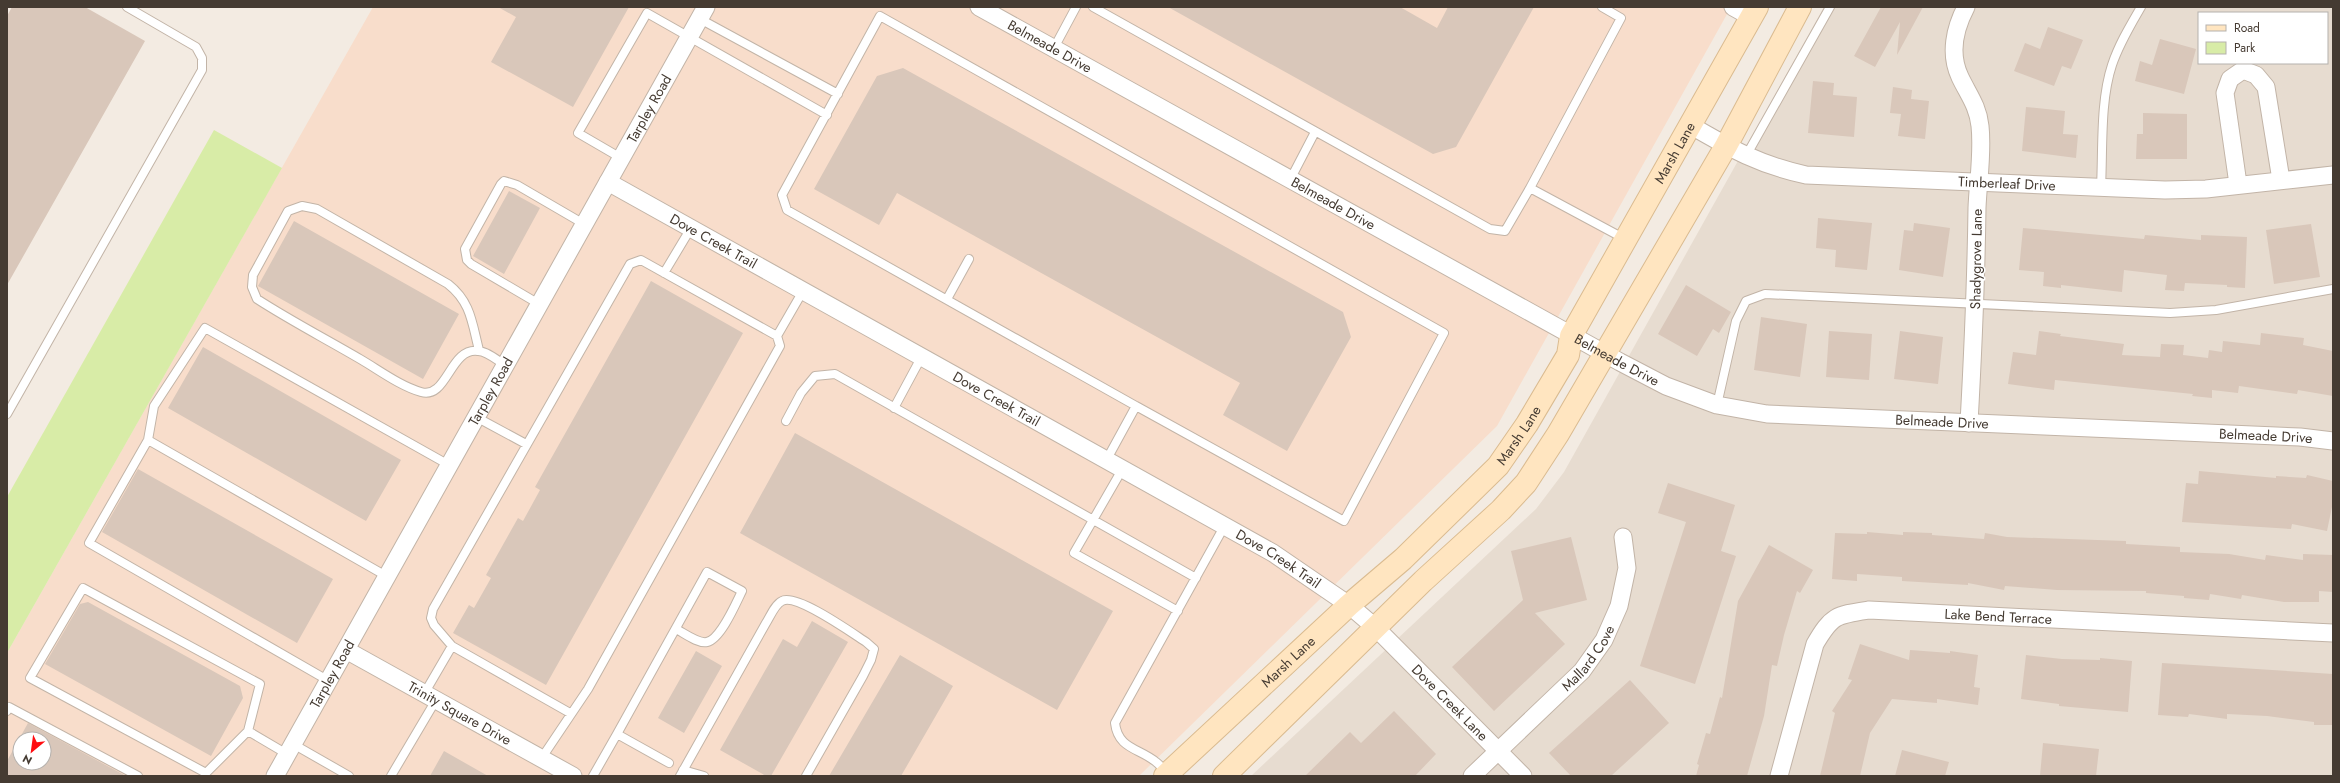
<svg xmlns="http://www.w3.org/2000/svg" width="2340" height="783" font-family="Jost,sans-serif">
	<rect width="100%" height="100%" fill="#f3ebe2"/>
	<path fill="#e7dcd0" fill-rule="evenodd" d="M1824,7H2333V776H1251L1536,509L1564,472ZM2199,13H2327V63H2199Z"/>
	<path fill="#f8ddcb" fill-rule="evenodd" d="M373,7H1731L1497,426L1139,776H7V653ZM20,739H44V763H20Z"/>
	<path fill="#d8eca7" d="M214,130L282,168L7,653V497Z"/>
	<path fill="#d9c7ba" fill-rule="evenodd" d="M12,7H85L145,41L7,285V16Z
		M498,7H629L573,107L491,62L516,17Z
		M1168,7H1400L1437,28L1448,7H1534L1456,147L1433,154Z
		M1881,7H1923L1897,55L1900,22L1875,67L1854,56Z
		M2048,27L2083,40L2071,69L2062,66L2054,86L2014,71L2025,43L2040,49Z
		M2160,39L2196,49L2184,94L2135,81L2140,61L2152,65Z
		M903,68L1343,312L1351,337L1287,451L1223,415L1240,383L897,193L879,225L814,189L877,76Z
		M1813,81L1834,83L1833,95L1857,97L1854,137L1808,133Z
		M1893,87L1912,90L1911,99L1929,101L1925,139L1898,136L1901,114L1890,113Z
		M2026,107L2065,111L2063,134L2078,135L2076,158L2022,151Z
		M2143,113L2187,114V159H2136L2137,134H2143Z
		M509,191L540,208L504,274L473,256Z
		M1818,218L1872,223L1867,270L1835,267L1836,250L1816,248Z
		M294,221L459,314L423,379L258,286Z
		M1914,223L1950,228L1943,277L1899,270L1904,230L1913,231Z
		M2311,224L2320,277L2274,284L2266,230Z
		M2023,228L2144,239L2145,235L2201,240V235L2247,237L2245,288L2227,287V285L2185,283L2184,291L2165,290L2167,275L2124,270L2122,292L2061,285V288L2043,286L2044,272L2019,270Z
		M651,281L743,333L546,685L453,633L469,605L474,608L491,578L486,575L518,518L523,521L540,490L535,487Z
		M1686,285L1731,312L1719,333L1713,329L1697,356L1658,334Z
		M1761,317L1807,324L1800,377L1754,370Z
		M1829,331L1872,334L1869,380L1826,377Z
		M1900,331L1943,337L1938,384L1894,379Z
		M2039,331L2061,334L2060,336L2124,344L2122,355L2160,357L2161,344L2184,345L2183,355L2208,358L2209,350L2222,352L2223,341L2260,345L2261,333L2304,338L2303,345L2333,351V396L2298,390L2297,394L2239,386L2238,393L2212,390V398L2192,396L2193,394L2055,380L2054,390L2008,384L2013,352L2036,355Z
		M203,347L401,460L366,521L168,408Z
		M795,433L1113,611L1057,710L740,533Z
		M138,469L333,579L297,643L102,532Z
		M2199,471L2276,478V476L2306,478L2307,475L2333,481V502L2327,531L2292,524L2291,529L2182,522L2186,483L2198,484Z
		M1668,483L1735,505L1721,551L1736,556L1695,684L1640,666L1686,522L1658,513Z
		M1867,532L1903,535V532L1932,533V535L1984,539L1985,533L2007,537L2126,541V544L2180,547V552L2229,554L2265,560L2266,555L2303,560V554L2333,555V592L2319,591V602H2284L2242,595L2241,599L2210,594L2209,600L2184,598V596L2146,593V591L2057,590L2005,586L2004,590L1968,583V585L1902,581V577L1857,574V581L1832,579L1835,533L1867,534Z
		M1571,537L1587,600L1535,613L1565,644L1494,711L1452,667L1523,600L1511,551Z
		M1769,545L1813,570L1800,593L1797,591L1784,635L1777,666L1772,665L1764,716L1747,776H1696L1699,765L1697,764L1706,733L1710,734L1720,697L1722,698L1738,601Z
		M88,602L240,686L243,698L211,756L45,664L80,604Z
		M812,621L848,642L771,776H766L720,750L783,639L797,647Z
		M1860,644L1909,660L1910,650L1950,653V651L1978,655L1974,687L1980,688L1978,705L1937,699V703L1892,699L1870,733L1860,776H1820L1835,713L1832,711L1852,680L1848,679Z
		M696,651L722,666L684,733L658,718Z
		M900,655L953,686L901,776H829Z
		M2026,655L2062,659L2100,660V658L2132,661L2128,712L2059,706V704L2021,699Z
		M2162,663L2333,674V725H2314V722L2267,716L2227,714V719L2189,714L2188,717L2158,715Z
		M1630,680L1669,723L1611,776H1571L1549,753Z
		M1394,711L1436,754L1415,776H1305L1350,732L1361,743Z
		M28,723L126,776H7V761ZM20,739H44V763H20Z
		M2043,743L2099,749L2096,776H2040Z
		M1902,750L1949,762L1945,776H1895Z
		M444,751L488,776H430Z"/>
	<g fill="none" stroke-linecap="round" stroke-linejoin="round">
		<g stroke="#c2b4a7" stroke-width="10">
			<path id="lane" d="M1093,7L1490,229L1505,231L1530,188L1625,239
				M700,19L838,94
				M1054,48L1076,7
				M1746,156L1830,7
				M621,158L578,133L647,13L827,115
				M1290,180L1315,132
				M2101,187C2103,149 2100,101 2112,65C2119,44 2130,26 2141,7
				M1530,188L1621,18L1602,7
				M664,273L691,228
				M947,299L969,259
				M539,304L471,264L467,260L465,249L501,184L504,181L517,185L584,224
				M777,336L803,291
				M479,350C472,323 471,302 448,284L317,209L302,206L288,211L253,275L252,287L257,299C291,321 326,339 360,359C379,370 400,386 421,392C447,400 450,347 478,351C487,351 498,361 505,365
				M1717,405L1736,321L1746,301L1765,294L2170,313L2216,310L2333,289
				M894,408L922,356
				M7,414L202,70V58L196,47L127,7
				M476,417L526,444
				M786,421L801,393L815,376L835,374L1196,578
				M148,440L154,406L205,328L449,465
				M1107,459L1136,406L787,210L782,195L880,16L1444,333L1344,521L1136,406
				M1123,468L1074,553L1178,611
				M329,681L89,543L148,440L388,577
				M424,694L452,646
				M7,711L9,707L138,776
				M248,731L206,773L30,678L83,588L260,684L248,731L287,754
				M617,734L707,572L742,591C736,603 721,639 707,642C698,644 684,633 676,629
				M293,744L349,776
				M541,759L588,689L780,346L777,336L641,260L630,264L433,609L431,618L434,625L452,646L570,713
				M683,770L704,776
				M1167,773C1163,769 1160,765 1156,762C1139,748 1118,749 1115,723L1225,525
				M391,776L436,700
				M593,776L617,734L669,763
				M680,776L766,623C770,617 775,604 782,601C796,593 852,633 866,642L874,649L871,660L863,676L806,776"/>
		</g>
		<g stroke="#c2b4a7" stroke-width="19">
			<g id="street">
				<path id="s1" d="M979,7L1620,362L1666,386L1717,405L1767,414L2300,437L2333,441"/>
				<path d="M1733,7L1751,17"/>
				<path d="M1966,7C1955,28 1949,54 1960,77C1968,94 1978,106 1980,126C1983,153 1978,181 1977,208C1976,280 1973,351 1969,423"/>
				<path id="s2" d="M1690,125C1731,149 1760,165 1806,175L2165,190L2206,189L2333,175"/>
				<path id="s3" d="M608,182L1273,553L1349,605L1377,629L1523,776"/>
				<path d="M2238,184L2225,93L2230,79L2243,70L2256,75L2266,87L2281,180"/>
				<path id="s4" d="M346,650L573,776"/>
				<path id="s5" d="M275,776L706,7"/>
				<path id="s6" d="M1472,776L1582,671L1604,640L1619,606L1627,568L1623,537"/>
				<path id="s7" d="M1779,776L1815,644C1832,615 1836,615 1869,610L2333,633"/>
			</g>
		</g>
		<g stroke="#dabb90" stroke-width="24">
			<g id="secondary">
				<path id="s8" d="M1165,776L1349,605L1403,559L1498,466L1527,424L1568,355L1571,336L1757,7"/>
				<path d="M1224,776L1423,581L1501,510L1526,483L1558,434L1726,146L1800,7"/>
			</g>
		</g>
		<use href="#lane" stroke="#fff" stroke-width="8"/>
		<use href="#street" stroke="#fff" stroke-width="17"/>
		<use href="#secondary" stroke="#ffe5c0" stroke-width="22"/>
	</g>
	<g text-anchor="middle" dominant-baseline="central" stroke-width="3" stroke-linejoin="round" paint-order="stroke">
		<g font-size="14" fill="#453b32" stroke="#fff">
			<text stroke="none"><textPath href="#s1" startOffset="81">Belmeade Drive</textPath></text>
			<text stroke="none"><textPath href="#s5" startOffset="765">Tarpley Road</textPath></text>
			<text stroke="none"><textPath href="#s8" startOffset="816">Marsh Lane</textPath></text>
			<text stroke="none"><textPath href="#s2" startOffset="328">Timberleaf Drive</textPath></text>
			<text stroke="none"><textPath href="#s1" startOffset="405">Belmeade Drive</textPath></text>
			<text stroke="none"><textPath href="#s3" startOffset="121">Dove Creek Trail</textPath></text>
			<text transform="translate(1976 259) rotate(-89)">Shadygrove Lane</text>
			<text stroke="none"><textPath href="#s1" startOffset="729">Belmeade Drive</textPath></text>
			<text stroke="none"><textPath href="#s5" startOffset="441">Tarpley Road</textPath></text>
			<text stroke="none"><textPath href="#s3" startOffset="445">Dove Creek Trail</textPath></text>
			<text stroke="none"><textPath href="#s1" startOffset="1065">Belmeade Drive</textPath></text>
			<text stroke="none"><textPath href="#s8" startOffset="492">Marsh Lane</textPath></text>
			<text stroke="none"><textPath href="#s1" startOffset="1389">Belmeade Drive</textPath></text>
			<text stroke="none"><textPath href="#s3" startOffset="769">Dove Creek Trail</textPath></text>
			<text stroke="none"><textPath href="#s7" startOffset="334">Lake Bend Terrace</textPath></text>
			<text stroke="none"><textPath href="#s6" startOffset="166">Mallard Cove</textPath></text>
			<text stroke="none"><textPath href="#s8" startOffset="168">Marsh Lane</textPath></text>
			<text stroke="none"><textPath href="#s5" startOffset="117">Tarpley Road</textPath></text>
			<text stroke="none"><textPath href="#s3" startOffset="994">Dove Creek Lane</textPath></text>
			<text stroke="none"><textPath href="#s4" startOffset="130">Trinity Square Drive</textPath></text>
		</g>
	</g>
	<rect width="2340" height="783" fill="none" stroke="#453b32" stroke-width="16"/>
	<rect x="2198" y="12" width="130" height="52" fill="#ffffff" stroke="#b5b1ad"/>
	<rect x="2206" y="25" width="20" height="6" fill="#ffe5c0" stroke="#b5b1ad"/>
	<text x="2234" y="32" font-size="12" fill="#453b32">Road</text>
	<rect x="2206" y="42" width="20" height="12" fill="#d8eca7" stroke="#b5b1ad"/>
	<text x="2234" y="52" font-size="12" fill="#453b32">Park</text>
	<g transform="translate(32 751) rotate(209)"><circle r="19" fill="#ffffff" stroke="#b5b1ad"/>
	<path d="M0-3L7 15L0 10L-7 15Z" fill="#ff0d11"/>
	<text y="-6" font-size="11" font-weight="bold" text-anchor="middle" fill="#453b32">N</text>
	</g>
</svg>
